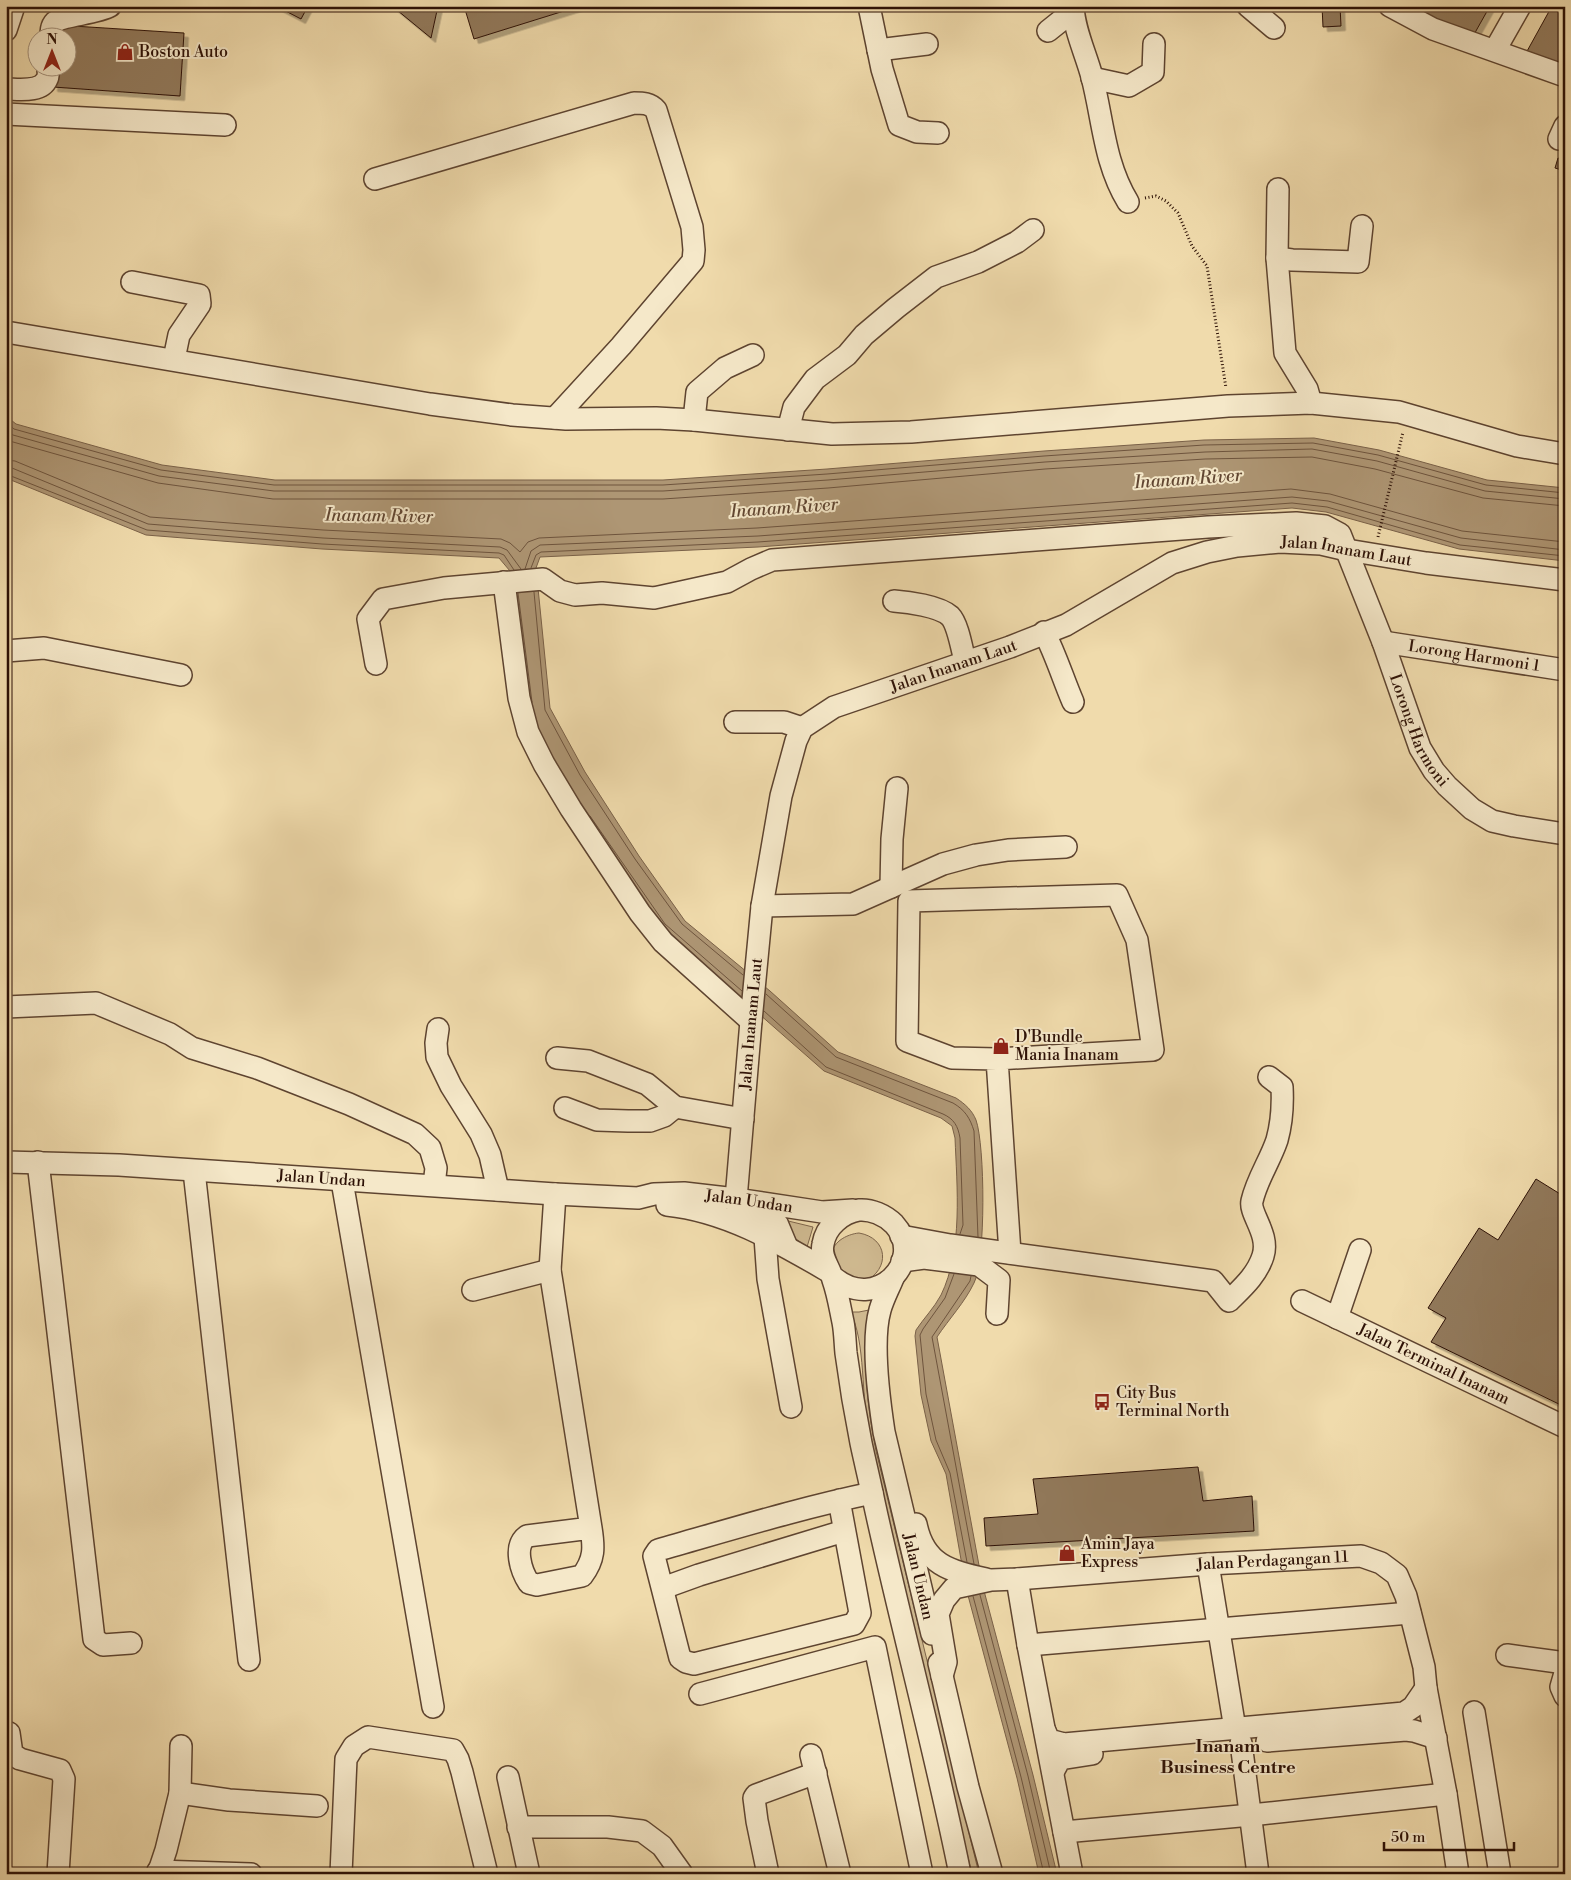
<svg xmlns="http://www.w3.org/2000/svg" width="1571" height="1880" font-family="'Libre Bodoni',serif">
	<defs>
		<filter id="shadow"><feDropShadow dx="4.5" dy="4.5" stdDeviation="0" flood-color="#0004"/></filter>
	</defs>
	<rect width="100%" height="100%" fill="#f0dbac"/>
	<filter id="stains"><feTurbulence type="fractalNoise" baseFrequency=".004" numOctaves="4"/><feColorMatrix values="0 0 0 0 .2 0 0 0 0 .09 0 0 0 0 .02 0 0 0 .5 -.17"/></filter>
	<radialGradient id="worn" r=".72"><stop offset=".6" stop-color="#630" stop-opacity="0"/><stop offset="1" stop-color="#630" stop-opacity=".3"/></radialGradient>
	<path fill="#cfb990" stroke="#7e654b" d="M747,1211L813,1227L807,1247L782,1229Z
		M859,1233C888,1238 891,1269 864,1282L842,1277C839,1271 835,1265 833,1258C829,1243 847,1234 859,1233Z
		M869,1310C863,1363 866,1399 876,1451L979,1874H972C937,1728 901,1582 869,1435C861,1400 866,1340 850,1312H859Z"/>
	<path fill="#ae9674" stroke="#7a6148" d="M6,416L16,424L162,465L275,480H663L827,469L1044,451L1204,440L1314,438L1379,450L1487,480L1565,488V561L1459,549L1326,512L1292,508L758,547L540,557L536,568L550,708L585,772L639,856L685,921L770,991L838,1052L956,1098C965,1104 972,1110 976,1120C985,1145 986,1260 974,1283C965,1302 949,1319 937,1337L983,1587L1033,1775L1057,1874H1039L1017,1778L966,1588L946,1474L931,1441L921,1395L915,1336L916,1330C924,1318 934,1308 941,1295C963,1250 957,1187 955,1138L952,1126L941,1118L824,1071L668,934L581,811L529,712L510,571L499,558L322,549L146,535L6,478Z"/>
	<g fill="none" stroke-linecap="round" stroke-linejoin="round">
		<path stroke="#6e543d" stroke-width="1" d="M6,422L14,429L161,470L274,485H663L827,474L1044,456L1204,445L1313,443L1378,455L1486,485L1565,493
			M6,431L13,435L159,476L274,491H663L828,480L1045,462L1205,452L1312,449L1377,461L1485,491L1565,499
			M6,440L158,483L273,499H663L828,488L1045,469L1205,459L1312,457L1375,469L1483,498L1565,506
			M6,460L15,461L150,517L323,530L501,539L510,543L520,552L528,542L539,538L757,528L1291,489L1330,494L1462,531L1565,542
			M6,467L12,468L148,524L323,538L500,547L507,550L521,569
			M6,474L147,530L322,544L499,553L504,555L514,570
			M531,568L536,555L541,552L758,542L1292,503L1327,507L1460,545L1565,556
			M525,569L531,551L540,545L758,536L1292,497L1328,501L1461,538L1565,550
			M534,592L545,710L580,775L635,859L682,924L743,975
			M518,593L532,702
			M590,816L665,924L742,991
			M766,994L836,1057L953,1103C965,1110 970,1118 974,1131L978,1237
			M764,1011L826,1067L943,1114C954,1119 958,1126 960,1138L963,1225L960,1234
			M954,1274L945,1298L923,1329L920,1335L926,1394L936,1440L950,1473L967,1562
			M971,1276L970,1281L932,1337L974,1564
			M980,1595L1028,1776L1051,1874
			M973,1596L1021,1777L1044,1874"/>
	</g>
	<path fill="#927a5c" stroke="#2d1106" filter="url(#shadow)" d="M276,6H308L301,19Z
		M392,6H438L431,38Z
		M464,6H580L474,39Z
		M1322,6H1340L1341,26L1323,27Z
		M1411,6H1490L1472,38Z
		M1552,6H1565V76L1526,53Z
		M57,25L184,33L180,96L53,87L54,68H68V38H56Z
		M1558,158L1565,160V171L1555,168Z
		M1536,1179L1565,1197V1407L1431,1342L1446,1318L1428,1308L1479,1228L1498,1240Z
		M1198,1467L1203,1501L1252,1496L1254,1531L986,1546L984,1518L1038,1514L1033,1479Z"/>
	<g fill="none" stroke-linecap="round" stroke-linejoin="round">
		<g stroke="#5e4430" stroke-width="24">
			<g id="minor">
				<path d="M869,6L882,69L899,125L917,132L938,133"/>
				<path d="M1073,6C1074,30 1086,54 1092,77C1103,119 1104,163 1128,202"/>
				<path d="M1248,6L1274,28"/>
				<path d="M1390,6L1433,29L1565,76"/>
				<path d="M6,30L14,6"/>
				<path d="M1048,31L1073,11"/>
				<path d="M51,38C51,32 51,26 55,22C63,15 96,14 110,6"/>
				<path d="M878,50L927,44"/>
				<path d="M1495,50L1520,6"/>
				<path d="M1092,78L1129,86L1153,72L1154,44"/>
				<path d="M6,89C18,89 41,93 47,79C49,76 48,71 48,68"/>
				<path d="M6,114L225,125"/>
				<path d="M1559,139L1565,126"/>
				<path d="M375,179L634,103C643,103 650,103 656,110L692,227L694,250L693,261L621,346L555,418"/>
				<path d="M1278,189L1277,258L1285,353L1307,389L1311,403"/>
				<path d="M1277,258L1292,260L1358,262L1362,226"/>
				<path d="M132,282L199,295L200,304L179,335L174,359"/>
				<path d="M6,332L430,404L512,415L566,419L656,418L694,420L832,434L911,432L1228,406L1311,403L1399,412L1517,446L1565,454"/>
				<path d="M694,420L697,392L725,368L753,355"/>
				<path d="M788,430L794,407L815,379L847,355L864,335L896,308L936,277L978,262L1017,242L1033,230"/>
				<path d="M504,582L519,698L528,732L544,764L571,809L640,913L663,942L751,1021"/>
				<path d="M894,601C908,602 939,606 950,616C958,624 962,650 965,661"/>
				<path d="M1044,632C1056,655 1063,679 1073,702"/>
				<path id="s1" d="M1383,642L1565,670"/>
				<path d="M6,651L44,648L181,675"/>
				<path id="s2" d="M376,664L368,619L383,599L444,588L543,579L560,591L575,595L602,593L654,598L727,582L751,569L772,560L1208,527L1296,523L1325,526L1340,534L1383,642L1420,748L1434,771L1447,786L1472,809L1492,821L1514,826L1565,834"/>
				<path d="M735,722H784L802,728"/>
				<path d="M891,887L892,839L897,788"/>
				<path d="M762,906L853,904L943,864L976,855L1008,850L1066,847"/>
				<path d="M6,1007L96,1003L170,1034L192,1048L257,1068L349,1104L415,1134L430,1148L436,1168L434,1185"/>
				<path d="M438,1029L436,1043L437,1057L451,1086L481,1134L490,1155L498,1190"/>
				<path d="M557,1058L588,1061L647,1084L675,1107L743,1119"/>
				<path d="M997,1059L1153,1050L1137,940L1117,895L909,901L907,1041L952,1058L997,1059L1010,1253"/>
				<path d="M565,1108L597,1120L628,1121H650L664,1116L675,1107"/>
				<path id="s3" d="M6,1162L119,1165L555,1194L638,1198L654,1194L684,1193L736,1199L822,1212L853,1210"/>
				<path d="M38,1162L94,1639L103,1645L131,1643"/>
				<path d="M194,1171L249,1660"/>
				<path d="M342,1181L433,1707"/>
				<path d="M555,1194L550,1270L591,1528C594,1547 595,1559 582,1576L537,1585L529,1583C521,1571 513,1546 527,1536L591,1528"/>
				<path d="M667,1205C726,1211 778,1242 828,1271"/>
				<path d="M901,1236L950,1245L1213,1281L1229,1301C1242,1288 1257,1275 1263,1256C1270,1234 1249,1214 1252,1201C1257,1179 1270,1161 1277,1140C1282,1122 1283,1106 1282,1087L1269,1077"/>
				<path d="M765,1237L768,1279L791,1407"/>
				<path id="s4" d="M787,1247L777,1223L741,1209L737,1205L736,1199L751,1021L762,906L781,796L796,741L802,728L834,707L1010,647L1066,625L1172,563L1207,552L1237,546L1280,542L1321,544L1347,550L1426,563L1565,580"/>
				<path d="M902,1261L924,1258L979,1265L999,1280L997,1314"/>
				<path d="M833,1277C876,1314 927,1260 894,1224C885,1215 871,1209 859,1210C842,1213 826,1226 823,1244C820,1258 830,1267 833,1280C838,1294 840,1308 843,1322C845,1332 845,1343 846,1353C850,1383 855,1413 861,1443C865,1462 870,1482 874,1502C901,1626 935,1749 960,1874"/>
				<path id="s5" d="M893,1278C889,1288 883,1299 880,1310C871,1342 879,1399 884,1432L932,1634"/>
				<path d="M473,1290L550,1270"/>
				<path id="s6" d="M1302,1301L1565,1427"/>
				<path d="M1337,1318L1360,1250"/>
				<path d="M839,1500L860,1613L854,1624L694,1664L686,1662L680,1658L654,1556L658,1550C729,1530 800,1508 872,1493"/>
				<path d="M916,1524C924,1565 950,1571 986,1579"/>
				<path d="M1208,1564L1235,1729"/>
				<path d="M1017,1579L1028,1645L1072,1874"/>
				<path d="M663,1588L699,1575L844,1531"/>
				<path d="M1028,1645L1410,1613"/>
				<path d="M1507,1655L1558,1662L1565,1667"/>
				<path d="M939,1663L968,1787L992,1874"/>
				<path d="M1565,1673L1561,1687L1565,1696"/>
				<path id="s7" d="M942,1676L946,1662L938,1614L944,1600L954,1588L991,1580L1017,1579L1208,1564L1361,1556L1381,1563L1397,1575L1406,1596L1424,1667L1426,1688L1446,1794L1458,1874"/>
				<path d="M700,1694L875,1647L922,1874"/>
				<path d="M1474,1712L1500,1874"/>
				<path d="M1045,1731L1049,1740L1064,1744L1404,1713L1413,1707L1426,1688"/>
				<path d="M9,1733L12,1754L20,1759L60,1770L64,1779L58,1874"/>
				<path d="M1267,1741L1406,1730L1414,1731L1436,1738"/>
				<path d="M1241,1743L1258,1874"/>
				<path d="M811,1755L840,1874"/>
				<path d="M1053,1772L1060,1759L1092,1754"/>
				<path d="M508,1777L529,1874"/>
				<path d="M180,1793L229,1800L317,1806"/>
				<path d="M518,1827H608L642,1831L662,1846L682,1874"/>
				<path d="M1064,1832L1251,1815L1446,1794"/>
				<path d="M158,1871L251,1874"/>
				<path d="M158,1874L166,1850L180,1793L181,1746"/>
				<path d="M341,1874L346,1759L354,1746L368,1737L453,1750L458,1759L462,1772L487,1874"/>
				<path d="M768,1874L757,1821L754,1798L756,1795L816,1773"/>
			</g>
		</g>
		<path stroke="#2d1106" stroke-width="3" stroke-dasharray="1 2.5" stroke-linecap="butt" d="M1145,198L1156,196L1166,201L1178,213L1192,246L1207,266L1226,388
			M1378,537L1403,432"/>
		<use href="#minor" stroke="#f5e8c9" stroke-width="21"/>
	</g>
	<defs>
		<g id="shop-bare" transform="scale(1.35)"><path d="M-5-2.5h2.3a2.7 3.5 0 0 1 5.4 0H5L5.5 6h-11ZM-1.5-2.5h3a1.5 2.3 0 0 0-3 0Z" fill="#8f2418" stroke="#f5e8c9" stroke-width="2.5" paint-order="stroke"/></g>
		<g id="bus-bare" transform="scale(1.35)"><path d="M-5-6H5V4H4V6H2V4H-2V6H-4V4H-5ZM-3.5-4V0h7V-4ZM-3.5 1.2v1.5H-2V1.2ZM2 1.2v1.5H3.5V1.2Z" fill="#8f2418" stroke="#f5e8c9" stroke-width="2.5" paint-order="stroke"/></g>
	</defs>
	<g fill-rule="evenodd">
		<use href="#shop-bare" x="125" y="52"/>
		<use href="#shop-bare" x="1001" y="1046"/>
		<use href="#bus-bare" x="1102" y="1402"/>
		<use href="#shop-bare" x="1067" y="1553"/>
	</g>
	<g text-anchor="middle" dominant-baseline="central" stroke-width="4" stroke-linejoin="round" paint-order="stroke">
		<g font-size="16" fill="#2d1106" stroke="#f5e8c9" text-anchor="start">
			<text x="139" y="52">Boston Auto</text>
			<text x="1015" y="1037">D'Bundle<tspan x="1015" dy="18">Mania Inanam</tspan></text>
			<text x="1116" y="1393">City Bus<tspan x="1116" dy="18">Terminal North</tspan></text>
			<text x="1081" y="1544">Amin Jaya<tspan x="1081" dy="18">Express</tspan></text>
		</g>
		<g font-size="16" fill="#2d1106" stroke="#f5e8c9">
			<text stroke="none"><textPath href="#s4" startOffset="1138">Jalan Inanam Laut</textPath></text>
			<text stroke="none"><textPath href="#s1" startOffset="92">Lorong Harmoni 1</textPath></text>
			<text stroke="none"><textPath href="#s4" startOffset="718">Jalan Inanam Laut</textPath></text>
			<text stroke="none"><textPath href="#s2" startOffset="1256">Lorong Harmoni</textPath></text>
			<text stroke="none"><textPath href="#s4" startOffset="252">Jalan Inanam Laut</textPath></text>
			<text stroke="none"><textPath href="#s3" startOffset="316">Jalan Undan</textPath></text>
			<text stroke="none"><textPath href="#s3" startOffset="745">Jalan Undan</textPath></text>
			<text stroke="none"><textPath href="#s6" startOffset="146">Jalan Terminal Inanam</textPath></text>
			<text stroke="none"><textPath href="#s7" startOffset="414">Jalan Perdagangan 11</textPath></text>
			<text stroke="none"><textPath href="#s5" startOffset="306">Jalan Undan</textPath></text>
		</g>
		<g font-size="18" font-style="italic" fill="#614632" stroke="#f5e8c9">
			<text transform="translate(1188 479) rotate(-4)">Inanam River</text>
			<text transform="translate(784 508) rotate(-4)">Inanam River</text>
			<text transform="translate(379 516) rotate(1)">Inanam River</text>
		</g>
		<g font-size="18" font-weight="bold" fill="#2d1106" stroke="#f5e8c9">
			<text x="1228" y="1746">Inanam<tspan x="1228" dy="21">Business Centre</tspan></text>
		</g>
	</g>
	<rect width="1571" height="1880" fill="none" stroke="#f0dbac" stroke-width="25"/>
	<rect x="8" y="8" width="1556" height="1865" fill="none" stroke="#2d1106" stroke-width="2.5"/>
	<rect x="12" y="12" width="1546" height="1855" fill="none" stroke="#2d1106"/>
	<g transform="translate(52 52)"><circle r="24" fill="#f5e8c9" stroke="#a5927b"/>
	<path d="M0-4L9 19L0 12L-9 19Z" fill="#8f2418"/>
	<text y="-8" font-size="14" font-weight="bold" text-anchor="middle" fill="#2d1106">N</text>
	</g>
	<path d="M1384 1842v8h130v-8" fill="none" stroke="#2d1106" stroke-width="2.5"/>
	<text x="1391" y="1842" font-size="15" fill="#2d1106" stroke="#f5e8c9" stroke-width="4" paint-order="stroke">50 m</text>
	<rect width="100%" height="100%" filter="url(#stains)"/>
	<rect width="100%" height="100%" fill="url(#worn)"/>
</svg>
